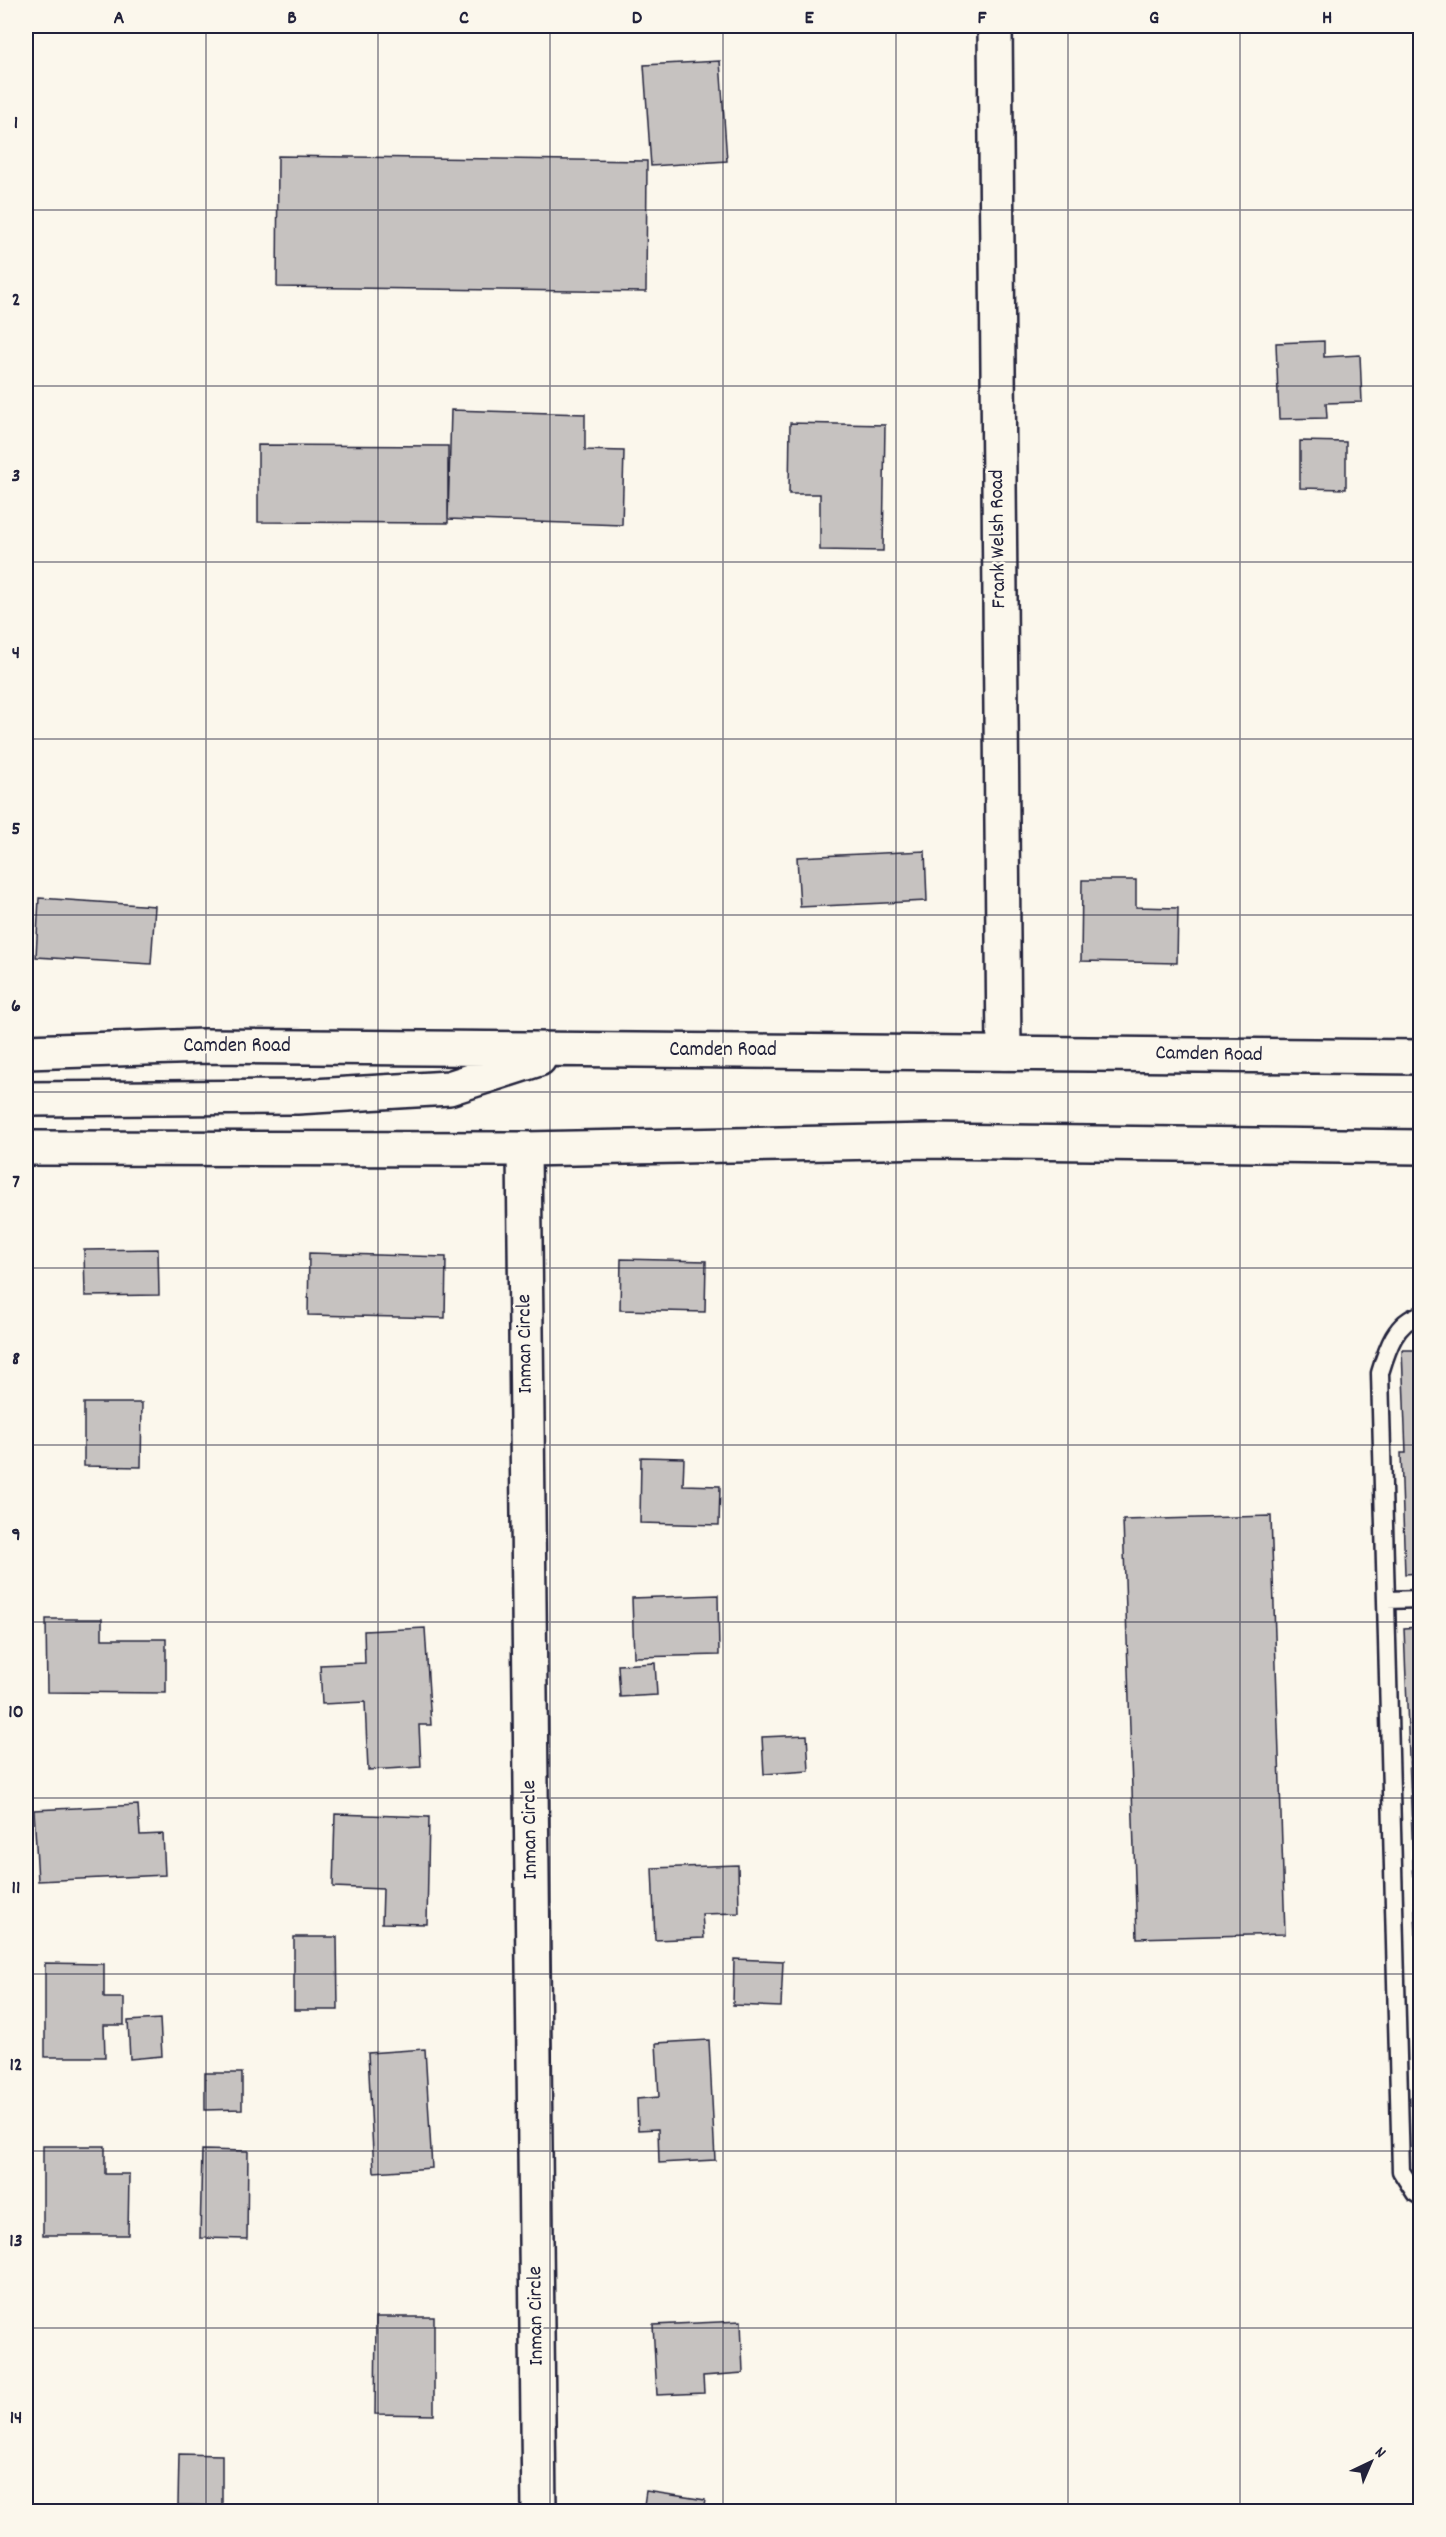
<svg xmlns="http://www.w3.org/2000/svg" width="1446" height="2537" font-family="Dekko,sans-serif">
	<rect width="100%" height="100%" fill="#fbf7ec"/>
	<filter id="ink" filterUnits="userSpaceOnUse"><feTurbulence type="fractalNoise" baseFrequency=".0167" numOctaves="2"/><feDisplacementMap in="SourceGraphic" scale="12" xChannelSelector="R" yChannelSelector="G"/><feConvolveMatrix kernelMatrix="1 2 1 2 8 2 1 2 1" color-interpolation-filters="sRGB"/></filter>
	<g filter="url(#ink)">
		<path fill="#c6c2c0" stroke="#22223b" stroke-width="1.5" d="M720,61L727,161L651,166L644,65Z
			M278,156L647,161L646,292L277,287Z
			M1324,341V357L1360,355L1362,402L1326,403L1327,418L1279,419L1276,343Z
			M451,410L585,414V450L624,451L622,525L448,519Z
			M790,423L885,425L883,551L820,550V494H789Z
			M1300,441L1346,442V489L1300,488Z
			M258,445L448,446V523L258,522Z
			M925,851L927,901L800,907L797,857Z
			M1082,880H1136V907L1178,908L1177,963L1081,961Z
			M39,898L155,906L151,964L36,957Z
			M158,1249L159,1295L85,1296L84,1250Z
			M309,1253L446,1257L445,1318L308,1315Z
			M621,1259L706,1261L705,1312L620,1310Z
			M1402,1350H1420V1573L1405,1574L1401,1453H1406Z
			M84,1403H142L141,1467L84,1466Z
			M641,1457L684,1458L683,1485L720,1486L719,1525L640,1523Z
			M1271,1516L1285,1934L1137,1938L1123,1520Z
			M718,1595L719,1655L634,1657L632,1598Z
			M46,1619H102V1639H166V1693L47,1692Z
			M1420,1627V2038L1404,1628Z
			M425,1628L431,1725H419L421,1767L368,1770L365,1702L322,1704L320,1665L365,1663L364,1631Z
			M655,1663L657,1695L620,1697L618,1665Z
			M807,1735L809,1771L764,1774L762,1737Z
			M138,1805L140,1835L163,1834L165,1875L38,1881L34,1810Z
			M335,1814L429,1817L427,1924L382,1923L383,1889L333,1887Z
			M738,1865L739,1913L702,1914L704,1938L655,1940L652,1868Z
			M294,1937H337L338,2010H294Z
			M734,1959L783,1961L781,2007L733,2005Z
			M45,1963L104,1964V1998H124V2025H104L105,2057H45Z
			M160,2019L162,2056L130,2059L128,2021Z
			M709,2040L715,2160L659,2163L658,2129L638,2130L637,2099L659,2097L656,2043Z
			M425,2049L432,2168L374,2172L368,2053Z
			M205,2073H242V2109L205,2110Z
			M43,2146H105V2174H129L128,2235H43Z
			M202,2150L248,2151L247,2239L200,2238Z
			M376,2317H434V2415L375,2414Z
			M741,2321L743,2373L703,2376L704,2393L657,2395L653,2325Z
			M179,2454L222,2455V2506L178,2505Z
			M646,2491L705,2500L703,2512H643Z"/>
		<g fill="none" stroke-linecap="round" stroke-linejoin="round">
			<g stroke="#22223b" stroke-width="21">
				<path id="service" d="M1420,1315C1395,1322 1387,1350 1380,1373L1401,2171L1415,2193L1420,2196
					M1386,1600L1420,1599"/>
			</g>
			<g stroke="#22223b" stroke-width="38">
				<path id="minor" d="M995,26L1004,1053
					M524,1149L539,2512"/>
			</g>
			<g stroke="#22223b" stroke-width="38">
				<path id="secondary" d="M26,1052L204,1046L1420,1057
					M26,1099L297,1097L449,1088L539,1059
					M26,1148L524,1149L931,1141L1420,1147"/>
			</g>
			<use href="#service" stroke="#fbf7ec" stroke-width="16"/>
			<use href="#minor" stroke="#fbf7ec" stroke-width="33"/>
			<use href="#secondary" stroke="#fbf7ec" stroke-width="33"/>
		</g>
	</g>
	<path fill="none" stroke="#22223b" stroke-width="1.5" stroke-opacity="0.55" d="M206,26V2512M378,26V2512M550,26V2512M723,26V2512M896,26V2512M1068,26V2512M1240,26V2512M26,210H1420M26,386H1420M26,562H1420M26,739H1420M26,915H1420M26,1092H1420M26,1268H1420M26,1445H1420M26,1622H1420M26,1798H1420M26,1974H1420M26,2151H1420M26,2328H1420"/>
	<g text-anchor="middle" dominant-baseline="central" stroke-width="5" stroke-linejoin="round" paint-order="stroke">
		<g font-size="21" fill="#22223b" stroke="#fbf7ec">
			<text transform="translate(999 539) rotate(-91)">Frank Welsh Road</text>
			<text x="237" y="1047">Camden Road</text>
			<text x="723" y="1051">Camden Road</text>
			<text transform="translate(1209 1055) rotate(1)">Camden Road</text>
			<text transform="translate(526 1344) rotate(-91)">Inman Circle</text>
			<text transform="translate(531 1830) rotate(-91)">Inman Circle</text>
			<text transform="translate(537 2316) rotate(-91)">Inman Circle</text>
		</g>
	</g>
	<rect width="1446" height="2537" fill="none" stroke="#fbf7ec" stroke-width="66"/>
	<g transform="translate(1371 2462) rotate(44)" stroke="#fbf7ec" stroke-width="4.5" paint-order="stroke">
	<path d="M0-4.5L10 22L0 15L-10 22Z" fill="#22223b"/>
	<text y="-9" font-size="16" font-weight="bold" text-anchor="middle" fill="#22223b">N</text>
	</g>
	<rect x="33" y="33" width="1380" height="2471" fill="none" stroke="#22223b" stroke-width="2"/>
	<g font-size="20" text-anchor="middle" font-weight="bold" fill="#22223b">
		<text x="119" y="23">A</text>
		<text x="292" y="23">B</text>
		<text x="464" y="23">C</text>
		<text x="637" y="23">D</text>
		<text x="809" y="23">E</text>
		<text x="982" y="23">F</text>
		<text x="1154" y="23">G</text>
		<text x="1327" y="23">H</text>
		<text x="16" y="128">1</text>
		<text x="16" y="305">2</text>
		<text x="16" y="481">3</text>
		<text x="16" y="658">4</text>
		<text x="16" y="834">5</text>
		<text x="16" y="1011">6</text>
		<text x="16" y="1187">7</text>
		<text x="16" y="1364">8</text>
		<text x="16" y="1540">9</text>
		<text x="16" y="1717">10</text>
		<text x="16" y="1893">11</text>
		<text x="16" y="2070">12</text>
		<text x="16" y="2246">13</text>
		<text x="16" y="2423">14</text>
	</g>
</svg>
